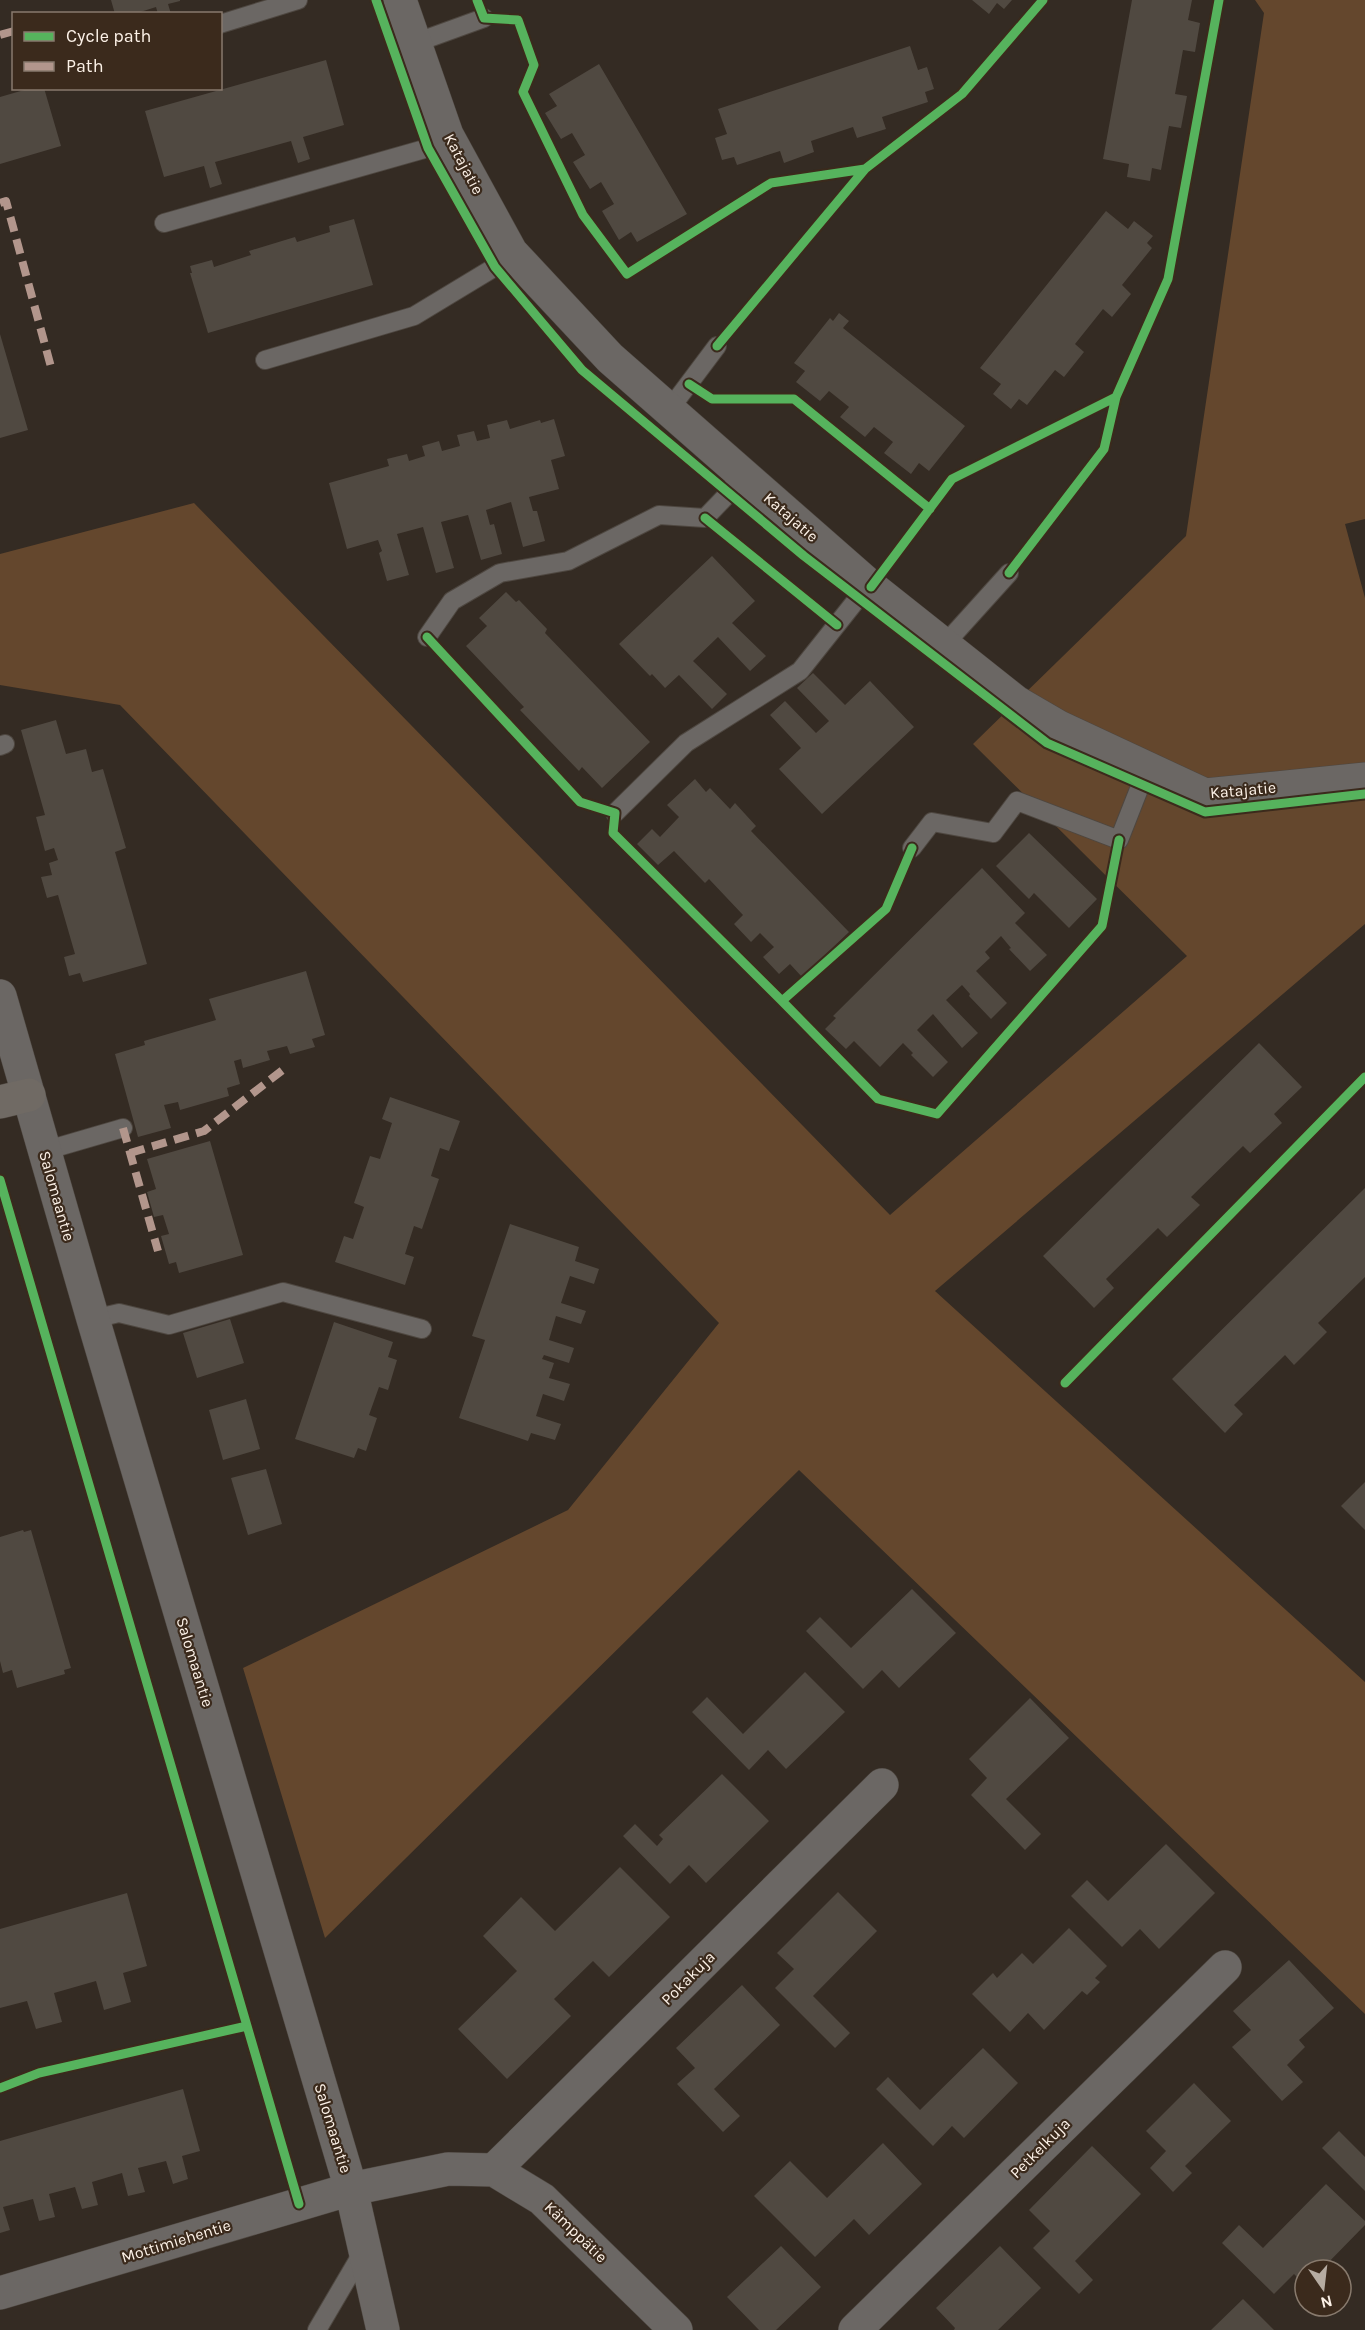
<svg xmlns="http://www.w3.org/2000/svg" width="1365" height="2330" font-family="Karla,sans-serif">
	<rect width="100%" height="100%" fill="#342b23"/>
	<path fill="#64472d" d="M1255,0H1365V519L1345,524L1365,598V924L935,1291L1365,1682V2014L799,1470L325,1938L243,1668L568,1510L719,1323L120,705L0,685V554L194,503L890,1215L1187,956L973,744L1186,536L1264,13Z"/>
	<path fill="#504941" d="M111,0H180V1L168,4L171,14H158L156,7L134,14H115Z
		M972,0H1012L1004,9L997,3L989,14Z
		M1132,0H1192L1188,20L1200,23L1195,52L1183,50L1175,94L1187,96L1181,128L1169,126L1161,170L1152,168L1150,181L1127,177L1129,164L1103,159Z
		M910,46L918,70L927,67L934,89L925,92L928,102L882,117L886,129L857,138L853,127L811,141L814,152L784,163L780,151L737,165L734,157L722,160L715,138L727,134L718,109Z
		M326,60L344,125L303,137L310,159L298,163L291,141L215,162L222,184L210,188L204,166L164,177L145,111Z
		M599,64L687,214L637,242L631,232L619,240L602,211L614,204L601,182L590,189L573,162L585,155L572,133L561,139L545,113L557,106L549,94Z
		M31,88H44L61,146L0,164V97Z
		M1106,211L1128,229L1134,221L1153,236L1147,243L1152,248L1122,285L1131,294L1112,317L1103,309L1075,344L1084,352L1064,377L1055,370L1027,405L1019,399L1011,409L993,394L1001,384L980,368Z
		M354,219L373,285L208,333L190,273H192L190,266L212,260L214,267L251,255L249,251L295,237L297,242L330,232L329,226Z
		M839,313L849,321L843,328L965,426L929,471L919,463L911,474L884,453L893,442L874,427L865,437L840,417L849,407L829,391L820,401L796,382L805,371L794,363L830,318L833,321Z
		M0,334L28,430L0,438Z
		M554,419L565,456L551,460L559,489L529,497L533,511H537L545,541L523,547L511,502L486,510L490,525L494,524L502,554L481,560L468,515L441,522L454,568L436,573L423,527L397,534L409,575L387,581L379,553L382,551L378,540L347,549L329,483L389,466L387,459L407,454L409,461L425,456L422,446L439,441L442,451L460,446L457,435L474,431L477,441L490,438L487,425L507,420L510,429L540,420L541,423Z
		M712,556L755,601L732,623L766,656L750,671L718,637L693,661L727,694L712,709L679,675L665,688L652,674L650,676L619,644Z
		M506,592L516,602L519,600L547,629L545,633L650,742L602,788L582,767L579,771L520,710L524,707L466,646L487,626L479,618Z
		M813,673L845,705L870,681L914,727L822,814L779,769L801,748L770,715L785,701L816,733L829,721L797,688Z
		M56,720L66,754L86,749L92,772L103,769L126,848L115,852L147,964L83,982L80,973L69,976L64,957L75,954L58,895L47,898L41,877L52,875L49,863L58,860L54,848L45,851L36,817L45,815L21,730Z
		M695,779L706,792L710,788L730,809L735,803L756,826L751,831L849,932L802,977L790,964L779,974L763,957L774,947L760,933L751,942L734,924L743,915L709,879L705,883L674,851L658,865L637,844L652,829L660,837L679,817L667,805Z
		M1029,833L1097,899L1069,928L1034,893L1029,899L996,866Z
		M982,868L1025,913L1015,923L1047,955L1030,971L1009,949L1011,948L1001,936L985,952L990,958L976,971L1007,1003L991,1019L969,996L970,994L962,985L946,1000L978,1033L962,1048L933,1014L917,1030L948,1062L933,1077L911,1055L913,1053L903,1043L880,1067L854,1041L846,1049L825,1029L836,1018L833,1016Z
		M306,971L325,1035L312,1039L315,1047L290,1054L287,1046L267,1051L270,1060L243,1068L241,1059L234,1061L240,1084L227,1088L229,1096L180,1110L178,1102L164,1105L171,1128L138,1137L115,1054L145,1045L144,1041L216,1020L209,999Z
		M1259,1043L1302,1087L1274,1114L1282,1123L1250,1153L1243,1146L1191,1197L1200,1205L1167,1237L1158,1228L1106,1279L1114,1288L1094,1308L1043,1256Z
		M390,1097L460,1121L449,1151L440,1148L431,1176L439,1179L422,1229L414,1226L405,1254L414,1257L405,1285L335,1262L344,1236L353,1239L364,1207L354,1203L370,1156L380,1159L392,1123L382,1119Z
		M210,1141L243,1255L179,1273L176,1262L169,1264L161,1236L169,1234L163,1215L154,1217L147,1192L156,1189L147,1159Z
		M1365,1188V1277L1318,1323L1327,1332L1294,1365L1285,1355L1234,1405L1243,1414L1225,1433L1172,1379Z
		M510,1224L579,1247L575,1261L599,1269L594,1284L570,1276L561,1303L586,1311L581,1324L556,1316L549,1340L574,1348L569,1363L544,1355L542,1359L554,1363L549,1378L570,1384L564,1401L543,1394L536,1416L561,1424L555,1440L531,1433L528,1441L459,1418L485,1340L472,1336Z
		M230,1319L244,1363L197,1378L183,1333Z
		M334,1322L393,1342L388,1357L397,1360L388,1390L379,1387L369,1415L377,1418L366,1451L358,1448L354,1458L295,1439Z
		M246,1399L260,1449L223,1460L209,1410Z
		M266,1469L282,1524L248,1535L231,1478Z
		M1365,1482V1530L1341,1506Z
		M23,1530L24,1532L31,1530L71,1668L64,1670L65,1674L17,1688L12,1670L3,1673L0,1661V1537Z
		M912,1589L956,1633L899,1688L882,1670L863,1689L806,1631L820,1617L851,1648Z
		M805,1672L845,1712L786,1769L768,1750L749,1770L692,1712L707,1697L743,1734Z
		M1030,1698L1069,1738L1006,1799L1041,1834L1025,1850L971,1795L987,1778L969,1759Z
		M722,1774L769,1821L706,1883L689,1865L670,1884L623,1836L635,1824L657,1846L663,1839L659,1835Z
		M1166,1844L1215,1893L1159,1949L1140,1929L1122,1947L1071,1896L1087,1880L1108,1901Z
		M620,1867L670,1917L609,1977L593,1961L554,1999L571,2016L507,2079L458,2029L517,1971L483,1936L521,1897L555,1931Z
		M838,1892L877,1931L813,1996L850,2033L835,2048L775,1988L794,1969L777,1953Z
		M127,1893L147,1966L123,1973L131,2002L104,2010L96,1981L54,1993L62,2022L36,2029L27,2001L0,2008V1929Z
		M1069,1928L1107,1966L1095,1978L1100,1982L1087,1995L1082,1991L1044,2030L1028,2013L1010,2032L972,1994L993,1973L997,1978L1022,1953L1033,1964Z
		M1289,1960L1334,2008L1299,2040L1305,2047L1287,2065L1303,2082L1282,2101L1232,2047L1251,2030L1233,2011Z
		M742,1985L780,2025L714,2089L740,2116L723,2132L677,2084L695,2068L676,2048Z
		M983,2048L1018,2083L964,2138L952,2126L933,2146L876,2089L888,2077L920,2110Z
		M1194,2083L1231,2121L1185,2166L1192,2173L1173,2192L1150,2168L1166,2151L1146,2131Z
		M183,2089L200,2151L182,2156L188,2179L173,2184L166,2161L138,2168L145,2192L128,2196L122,2173L92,2182L98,2205L82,2209L75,2187L49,2194L55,2217L39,2221L33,2199L3,2207L10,2230L0,2233V2141Z
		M1339,2131L1365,2157V2191L1322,2148Z
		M883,2143L922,2184L869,2235L854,2219L815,2257L754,2196L790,2161L827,2198Z
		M1092,2146L1141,2194L1075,2261L1093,2280L1079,2294L1033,2248L1050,2231L1029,2210Z
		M1326,2184L1365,2221V2225L1321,2270H1305V2285L1294,2274L1274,2294L1222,2243L1239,2225L1263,2248Z
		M781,2246L821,2287L776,2330H759L727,2297Z
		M1000,2246L1041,2288L998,2330H954L955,2328L936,2308Z
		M1243,2299L1274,2330H1211Z"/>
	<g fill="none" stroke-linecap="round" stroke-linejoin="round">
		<g stroke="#4e4740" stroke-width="20">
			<path id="lane" d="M220,24L298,0
				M415,43L484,18
				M164,223L428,148L447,135
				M265,360L414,316L495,267L511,252
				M669,410L717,346
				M427,637L452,601L500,573L568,561L659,515L705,518L729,493L740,473
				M944,645L1009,573
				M0,746L5,744
				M615,813L686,743L800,671L858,598L871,587
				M912,848L932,822L993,833L1017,801L1119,840L1141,784L1145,767
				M44,1151L123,1128
				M93,1319L119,1313L169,1325L283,1292L422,1329
				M317,2330L364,2250"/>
		</g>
		<g stroke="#4e4740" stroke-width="34">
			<path id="street" d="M400,0L447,135L511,252L610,358L871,587L1016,702L1059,727L1205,795L1365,779
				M0,996L93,1319L351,2189L383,2330
				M494,2170L882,1785
				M0,2293L351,2189L448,2169L494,2170L542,2199L676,2330
				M855,2330L1225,1967"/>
		</g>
		<g stroke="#4e4740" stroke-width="34">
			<path id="secondary" d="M0,1102L29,1095"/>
		</g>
		<use href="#lane" stroke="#6b6764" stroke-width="18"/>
		<use href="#street" stroke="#6b6764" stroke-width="33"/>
		<use href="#secondary" stroke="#706a64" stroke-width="33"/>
		<path stroke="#b2968c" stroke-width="8" stroke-dasharray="15 8" stroke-linecap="butt" d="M0,35L14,31
			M0,203L6,201L51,367
			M123,1128L158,1251
			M130,1153L204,1131L284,1069"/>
		<g stroke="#3b2a1c" stroke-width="13">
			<path id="cycleway" d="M376,0L428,148L495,267L582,370L804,556L1047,743L1205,812L1365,794
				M477,0L484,18L518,20L534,65L523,92L583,215L627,274L771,183L865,169
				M717,346L865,169L962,94L1043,0
				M689,384L712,399H794L930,509
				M705,518L837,625
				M1009,573L1104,449L1116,397
				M871,587L952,479L1116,397L1168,279L1219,0
				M427,637L580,802L615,813L613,833L782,1001
				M912,848L886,909L782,1001L878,1099L937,1114L1102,926L1119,840
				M0,1180L299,2204
				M1065,1383L1365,1077
				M0,2088L39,2073L247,2026"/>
		</g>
		<use href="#cycleway" stroke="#56b35d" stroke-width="9"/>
	</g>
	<g text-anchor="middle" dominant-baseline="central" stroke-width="4.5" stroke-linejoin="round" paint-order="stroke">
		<g font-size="16" fill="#fcf1e7" stroke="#3b2a1c">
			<text transform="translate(464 164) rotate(62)">Katajatie</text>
			<text transform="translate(791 517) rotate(41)">Katajatie</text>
			<text transform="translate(1243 790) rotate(-5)">Katajatie</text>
			<text transform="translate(57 1196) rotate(74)">Salomaantie</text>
			<text transform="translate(195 1662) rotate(73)">Salomaantie</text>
			<text transform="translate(688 1978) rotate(-45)">Pokakuja</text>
			<text transform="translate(333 2128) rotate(73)">Salomaantie</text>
			<text transform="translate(1040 2148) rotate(-45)">Petkelkuja</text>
			<text transform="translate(576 2232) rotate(44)">Kämppätie</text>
			<text transform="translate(176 2241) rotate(-17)">Mottimiehentie</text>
		</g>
	</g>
	<rect x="12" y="12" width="210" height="78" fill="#3b2a1c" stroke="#887a6d" stroke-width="1.5"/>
	<rect x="24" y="32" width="30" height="9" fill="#56b35d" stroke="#887a6d" stroke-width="1.5"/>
	<text x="66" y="42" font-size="18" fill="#fcf1e7">Cycle path</text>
	<rect x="24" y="62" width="30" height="9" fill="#b2968c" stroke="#887a6d" stroke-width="1.5"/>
	<text x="66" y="72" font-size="18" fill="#fcf1e7">Path</text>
	<g transform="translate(1323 2288) rotate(166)"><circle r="28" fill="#3b2a1c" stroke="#887a6d" stroke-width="1.5"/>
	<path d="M0-4.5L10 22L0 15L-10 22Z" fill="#b6aca2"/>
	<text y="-9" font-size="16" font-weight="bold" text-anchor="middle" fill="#fcf1e7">N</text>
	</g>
</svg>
